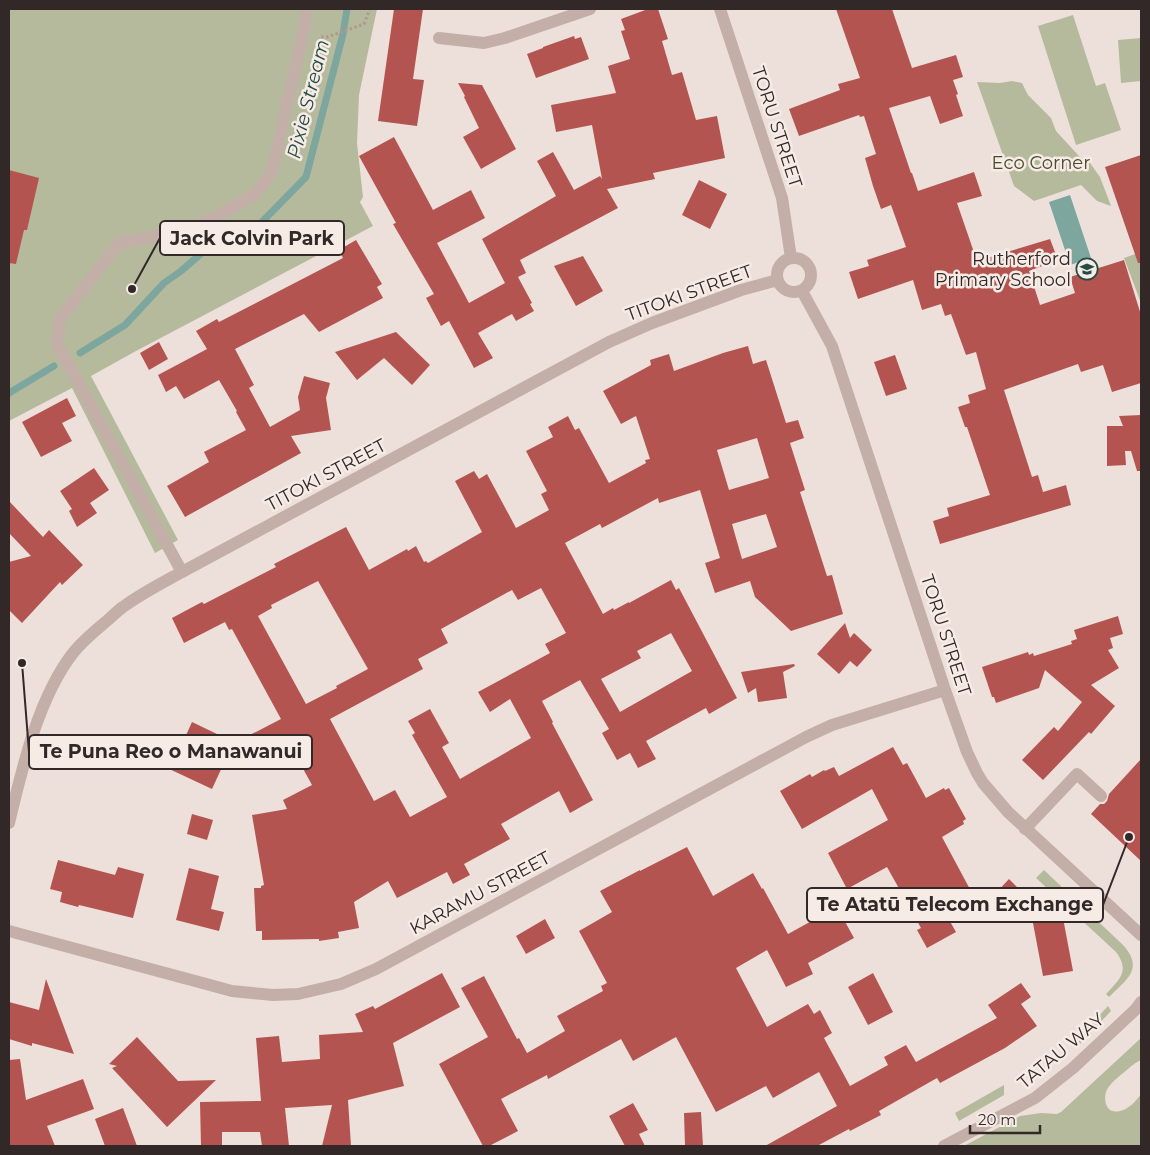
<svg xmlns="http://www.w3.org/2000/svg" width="1150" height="1155" font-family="Montserrat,sans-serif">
	<rect width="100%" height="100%" fill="#ede0da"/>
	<path fill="#b6ba9c" d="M9,9H377L359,95L357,143L363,197L360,202L373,226L136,351L91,376L178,540L155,553L72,388L9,421Z
		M1073,15L1096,86L1105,83L1121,130L1076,145L1038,26Z
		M1141,38V81L1121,83L1118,40Z
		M1012,81L1022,83L1028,95L1051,118L1056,131L1079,156L1090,163L1100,177L1111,206L1097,201L1081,185L1034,201L1014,186L977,82L1000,83Z
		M1141,252V303L1124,258Z
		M1044,870L1124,946C1144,969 1126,980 1109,997L1106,994C1120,979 1130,971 1116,952L1036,878Z
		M1108,1006L1111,1011L1078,1046L1074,1043Z
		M1141,1038V1060C1134,1063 1128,1069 1122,1074C1117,1078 1112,1082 1108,1088C1102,1097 1105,1115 1120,1111C1129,1109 1136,1101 1141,1094V1146H964L1020,1116L1041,1113L1057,1114L1061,1112Z
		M1004,1085V1095L959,1121L955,1113Z"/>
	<path fill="#7da69f" d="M1070,195L1091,258L1070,265L1049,202Z"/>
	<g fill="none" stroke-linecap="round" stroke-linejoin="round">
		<path stroke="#7da69f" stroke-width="7" d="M80,353L125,325L164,283L181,271L217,240L260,224L306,177L343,34L347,9
			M9,393L54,366"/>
	</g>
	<path fill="#b45451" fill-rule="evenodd" d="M394,9H423L413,79L424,80L417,126L378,121Z
		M648,9H658L668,39L662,41L672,75L682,72L696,120L717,116L725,158L653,173L655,179L607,189L618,208L520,260L526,273L518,277L532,303L530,304L534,311L516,321L512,314L478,333L493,358L474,368L449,321L441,326L426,298L434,294L393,224L396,223L359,156L394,137L433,210L471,190L485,218L437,243L469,303L505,283L482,239L556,196L537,161L553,152L574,190L600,176L602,179L592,125L556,132L551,105L616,93L608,66L630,59L621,31L625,30L621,19Z
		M836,9H892L912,68L956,55L963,77L953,80L958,94L956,95L963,116L940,124L930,96L889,108L911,173H912L918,191L974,172L982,196L957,203L977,261L1050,239L1058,260L1029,271L1040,305L1075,293L1070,277L1124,260L1141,315V383L1112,392L1103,365L1081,372L1078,364L1004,390L1032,477L1038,475L1043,492L1066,485L1071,505L940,544L933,521L949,516L947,508L990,495L967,427H965L958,407L970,403L968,395L986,389L976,352L966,355L951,314L945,316L941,304L922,310L913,280L858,299L849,272L869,266L867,260L906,247L891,205L881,209L873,186L865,158L876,154L864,116L860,117L859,115L799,136L789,109L840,90L838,84L860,78Z
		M574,36L575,39L581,37L589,59L536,78L527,54L543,48V47Z
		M458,83L482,85L516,149L481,169L463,137L479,128L464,97L465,96Z
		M1141,155V263H1138L1105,167Z
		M9,170L39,178L27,230H24L16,264L9,263Z
		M699,180L727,194L710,229L682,215Z
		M356,240L382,284L377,287L383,298L319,332L304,314L235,349L254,385L249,388L270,427L300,410L298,397L304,376L330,383L326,398L331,430L291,436L301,453L185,517L167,486L209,462L204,452L246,430L236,412L237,411L219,380L184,399L176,386L166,392L158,375L207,349L196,331L217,319L219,322L343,258L339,250Z
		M583,256L603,291L576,306L554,266Z
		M396,332L430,365L412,385L384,358L357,380L335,352Z
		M159,342L168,359L149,370L140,353Z
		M748,346L753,364L766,360L786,423L798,420L804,438L790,443L805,490L800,492L827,576L832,575L843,614L791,631L755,597L750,581L715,593L705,563L720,558L700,490L659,503L658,498L602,528L600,524L565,543L603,614L613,608L614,610L629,602V603L671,580L676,590L679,588L737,698L709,714L706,708L646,741L656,759L638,768L630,753L617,760L602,733L609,729L580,680L542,701L553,722L552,723L593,800L570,813L559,791L501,824L510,839L464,864L470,875L453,884L447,872L397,898L388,881L354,902L359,928L338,932L339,938L319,941V939L262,940V931H256L254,888H261V886L264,885L252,815L287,809L283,800L312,785L290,745L259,761L246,737L281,719L232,629L229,630L225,622L184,643L172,618L202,602L204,604L276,567L274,564L346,527L369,570L407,549L408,551L416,546L424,562L426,561L428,563L482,532L455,481L474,471L479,479L487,474L516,528L549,510L541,494L547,491L526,451L553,437L548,427L568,416L575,430L579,428L609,483L646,463L645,460L650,459L636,416L621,424L603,391L651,365L650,360L669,354L674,371L723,353ZM757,438L769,478L729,490L717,450ZM766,514L777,547L742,559L732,524ZM318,581L368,669L336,686L337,688L306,704L258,616L272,608L271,605ZM541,588L566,633L545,644L550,653L478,692L490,712L510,699L531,738L460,779L442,747L449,743L430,709L408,721L415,733L412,735L447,797L410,817L395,790L374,801L330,719L423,669L418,659L448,643L441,629L512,590L518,600ZM671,633L692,671L620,712L601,679L641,658L637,651Z
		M895,355L907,389L886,396L874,362Z
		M67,398L76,416L62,423L72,441L41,457L22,422Z
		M1141,415V471H1137L1131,451H1125L1126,465L1107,466V426H1123L1119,416Z
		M94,468L109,490L90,503L97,513L77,527L69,511L72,509L60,491Z
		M9,501L43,537L49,530L83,565L62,585L60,582L22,623L9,610V562L31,556L9,533Z
		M1118,616L1123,634L1110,638L1113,648L1108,650L1119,668L1091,685L1115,706L1091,734L1089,732L1043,780L1022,760L1054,727L1058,731L1082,702L1045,670L1039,688L996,703L994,697H992L982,667L1028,652L1029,655L1033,653L1034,656L1072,644L1071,641L1077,639L1074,630Z
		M845,623L850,638L854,633L872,650L857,667L850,661L839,674L817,654Z
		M794,664L795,666L783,672L787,698L758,702L756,688L748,693L741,672Z
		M192,722L217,734L207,755L224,763L212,789L165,767L177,741L182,744Z
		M893,747L903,765L907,763L926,798L944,788L945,790L949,788L966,819L963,821L964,824L942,837L972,893L943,909L956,932L927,948L917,930L921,928L887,867L847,889L828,853L888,820L872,789L802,829L780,791L810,774L812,777L824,770L825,771L834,767L839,776Z
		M1141,759V861L1091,814L1100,804H1104L1107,801L1109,794Z
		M192,814L213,820L207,840L187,834Z
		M687,847L713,896L753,873L762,889L763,888L788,934L837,907L854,938L808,963L813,974L786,987L767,950L736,968L767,1027L808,1004L814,1014L820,1010L832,1033L824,1038L850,1086L888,1065L884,1057L906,1045L916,1062L997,1018L988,1005L1021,983L1031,997L1021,1004L1037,1026L1005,1048L940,1083L937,1078L879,1111L881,1115L850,1131L849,1129L817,1146H765L837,1106L819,1072L773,1098L766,1086L716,1112L676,1037L633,1061L621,1039L548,1079L547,1075L501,1099L518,1131L489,1146H483L439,1064L488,1037L461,988L484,976L517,1039L519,1038L527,1053L565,1031L557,1016L603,991L601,986L607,983L579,931L612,912L600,891L640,870V871Z
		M58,860L115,875L118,867L144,874L133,918L79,905L78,907L60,902L62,892L50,889Z
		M189,868L219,876L211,909L224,912L219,931L176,920Z
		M1009,879L1025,895L1009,911L993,896Z
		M1063,918L1073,971L1043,976L1033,923Z
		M545,919L555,938L526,954L516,936Z
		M442,973L460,1007L393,1043L404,1086L348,1100L351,1146H322L332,1105L285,1108L289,1146H262L260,1132H222V1146H201L200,1102L261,1101L256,1038L279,1036L282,1062L320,1059L319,1035L363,1032L355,1014L373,1006L375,1009Z
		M873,973L893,1012L868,1025L848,987Z
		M46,979L74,1054L32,1043V1046L9,1039V1002L39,1010Z
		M137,1037L178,1081L216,1080L167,1127L112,1068L117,1066L109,1064Z
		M20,1059L26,1100L83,1079L94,1109L47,1126L55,1146H9V1060Z
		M633,1103L648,1130L639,1134L645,1146H625L609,1116Z
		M123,1108L137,1146H105L95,1119Z
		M701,1112L703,1146H685L684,1113Z"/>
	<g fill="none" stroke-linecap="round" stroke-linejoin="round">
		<path stroke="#af9992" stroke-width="3" stroke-dasharray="2.5 2.5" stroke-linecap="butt" d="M321,37H327L364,24L370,9"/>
		<path stroke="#c3afa8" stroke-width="12" d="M182,572L57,344L60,319L119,243L190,229L220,215L255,194L272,171L303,34L307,9
			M1025,829L1077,774L1101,796"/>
		<path stroke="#c3afa8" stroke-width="12" d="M720,9L782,198L791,258
			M439,38L484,43L505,38L590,9
			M777 275a17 17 0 1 1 34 0a17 17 0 1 1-34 0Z
			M802,291L832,346L945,690L967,752L977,773L983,783L1008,812L1141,935
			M9,823C22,769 38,698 73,653C83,640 96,630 109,619C114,615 118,610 123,607C142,593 162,583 182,572L609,342L652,323L741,290L778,280
			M9,931L210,985L232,991L252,993L273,995L298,994L341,984L376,969L806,737L832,725L945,690
			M944,1146L1035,1098L1073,1068L1135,1010L1141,1002"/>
	</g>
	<defs>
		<g id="school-ring" transform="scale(1.125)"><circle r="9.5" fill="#f6ebe5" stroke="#224c46" stroke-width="1.5"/><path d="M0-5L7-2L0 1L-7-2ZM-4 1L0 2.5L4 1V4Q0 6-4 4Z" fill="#224c46"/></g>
	</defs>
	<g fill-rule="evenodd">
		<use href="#school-ring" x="1087" y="269"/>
	</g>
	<g text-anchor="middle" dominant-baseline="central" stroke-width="5" stroke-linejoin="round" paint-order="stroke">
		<g font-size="18" fill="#312827" stroke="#f6ebe5">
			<text transform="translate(777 127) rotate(72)">TORU STREET</text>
			<text transform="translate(689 293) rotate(-20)">TITOKI STREET</text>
			<text transform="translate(326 475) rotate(-28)">TITOKI STREET</text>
			<text transform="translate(946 635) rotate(72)">TORU STREET</text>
			<text transform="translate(480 893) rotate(-28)">KARAMU STREET</text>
			<text transform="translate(1061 1051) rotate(-40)">TATAU WAY</text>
		</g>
		<g font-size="18" fill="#474c2e" stroke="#f6ebe5">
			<text x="1041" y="163">Eco Corner</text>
		</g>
		<g font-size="18" fill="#312827" stroke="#f6ebe5" text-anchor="end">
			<text x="1071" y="259">Rutherford<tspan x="1071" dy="21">Primary School</tspan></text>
		</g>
		<g font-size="19" font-style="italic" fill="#224c46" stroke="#f6ebe5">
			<text transform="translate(308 99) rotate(-76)">Pixie Stream</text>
		</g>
	</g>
	<path fill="none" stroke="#312827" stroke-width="2" d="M132 289L160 238M22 663L29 752M1129 837L1103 905"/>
	<g fill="#312827" stroke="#f6ebe5" stroke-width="2">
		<circle cx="132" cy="289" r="5"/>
		<circle cx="22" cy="663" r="5"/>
		<circle cx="1129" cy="837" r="5"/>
	</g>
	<g fill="#f6ebe5" stroke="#312827" stroke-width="2">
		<rect x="160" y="221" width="184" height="34" rx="5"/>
		<rect x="29" y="735" width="283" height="34" rx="5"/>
		<rect x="807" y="888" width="296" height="34" rx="5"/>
	</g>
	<g font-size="19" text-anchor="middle" font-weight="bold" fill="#312827">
		<text x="252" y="245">Jack Colvin Park</text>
		<text x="171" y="758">Te Puna Reo o Manawanui</text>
		<text x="955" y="911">Te Atatū Telecom Exchange</text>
	</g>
	<rect width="1150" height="1155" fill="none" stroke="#312827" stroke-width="20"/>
	<path d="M970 1125v8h70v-8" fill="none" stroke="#312827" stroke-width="2.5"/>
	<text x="978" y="1125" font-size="15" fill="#312827" stroke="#f6ebe5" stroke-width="4" paint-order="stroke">20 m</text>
</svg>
